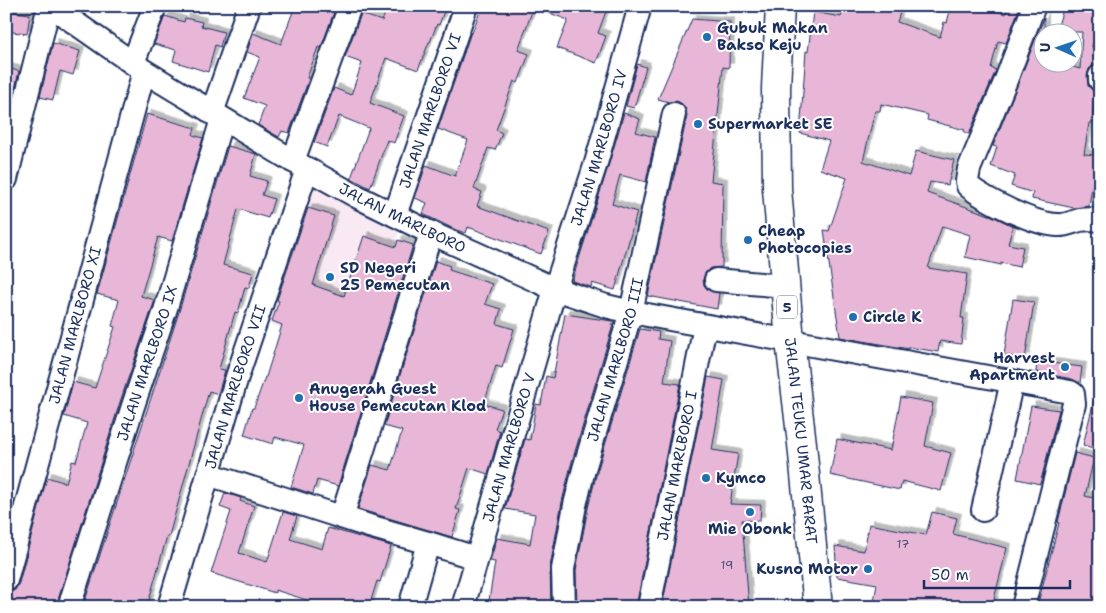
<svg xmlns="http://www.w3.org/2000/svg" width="1106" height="613" font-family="'Shantell Sans',sans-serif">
	<defs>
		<filter id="shadow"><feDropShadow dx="4.5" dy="-4.5" stdDeviation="0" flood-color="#0004"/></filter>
	</defs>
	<rect width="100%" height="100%" fill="#fff"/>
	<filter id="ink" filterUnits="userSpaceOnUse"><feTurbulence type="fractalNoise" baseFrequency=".02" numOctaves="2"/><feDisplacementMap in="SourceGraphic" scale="10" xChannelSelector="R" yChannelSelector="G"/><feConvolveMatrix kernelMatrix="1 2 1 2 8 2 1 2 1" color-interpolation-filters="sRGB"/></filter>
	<g filter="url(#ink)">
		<path fill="#f8e9f3" d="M307,183L399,232L359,356L262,321Z"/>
		<path fill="#e8b7d7" stroke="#1b2f5e" filter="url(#shadow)" d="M295,6H318L334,12L321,48L318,47L307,78L309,79L289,133L282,131L279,137L258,125L265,106L244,98L260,57L247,52L253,33L281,44Z
			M388,6H446L439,25L437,24L430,42H429L418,70L386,58L370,103L404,116L394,143L387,140L370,188L351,178L369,128L339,116L327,147L314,142L334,88L351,95L362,63L345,57L361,14L382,21Z
			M482,6H534L518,50L529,54L518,83L514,81L496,130L502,133L495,150L488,148L474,189L482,192L477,206L549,232L541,254L468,227L466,233L456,230L423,214L427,203L415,198L426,165L455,176L468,140L438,129L471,32L472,33Z
			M536,6H608L598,33L606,36L596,63L557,48L568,20L536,8Z
			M844,6H881L900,13L897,22L940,37L944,22L947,23L951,6H979L1006,14L1008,6H1020L1006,43L998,41L991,68L996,70L969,134L964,132L965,130L927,120L928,115L881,104L880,111H875L863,161L909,176L916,151L954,160L948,185L930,182L927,193L992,216L1013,226L1008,244L1023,247L1019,267L1001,263V265L965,257L970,235L942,226L928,268L967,274L961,318H964L961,344L940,341L938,352L909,347V349L840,337L824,230L829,231L847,178L820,169L829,141L800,133L806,51L808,52L813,12L841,17Z
			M1064,6H1100V19L1092,47H1096L1095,64L1089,69L1087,76L1088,86L1094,91L1092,123H1089L1084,154L1097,155L1089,206L1074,208L1032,199L1033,193L1011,186L1015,175L991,166L997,147L993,146L1044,18V62H1057L1080,69L1082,32H1056Z
			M6,11L30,14L27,34L6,31Z
			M165,16L184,22L185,18L202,22L201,26L224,32L220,47L215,45L208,72L173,61L176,50L154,44Z
			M692,19L730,22L729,68L723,67L711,181L723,183L722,267L710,268L705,273L703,279L704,285L708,290L719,293L717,309L648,296L687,116L686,110L682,104L677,101L669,102L658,99Z
			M53,43L80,51L73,75L60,71L53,100L40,97Z
			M637,64L646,67L634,108L626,106Z
			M6,68L19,71L15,89L6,87Z
			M624,113L640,119L636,132L655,137L646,182L620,175L612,204L637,212L615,290L592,283L591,287L572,281L608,167Z
			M147,114L195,128L193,135L203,138L172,241L158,237L141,296L155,300L120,402L56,607H6V593L15,590L19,583L47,477L66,483L72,461L76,462L87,423L64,416L73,382L95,388L115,327L112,326L119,300L97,294Z
			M228,146L256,154L250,176L267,181L262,195L274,199L268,218L238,209L223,265L253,273L249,288L245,287L238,313L235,312L226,344L219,369L225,370L218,394L209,391L169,536H167L147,607H83L178,315Z
			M308,208L334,216L313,285L344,296L364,236L396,247L398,240L413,245L338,486L317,480L313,494L291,487L304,445L275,437L273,444L244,435L252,408H254L265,377H266L282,325L272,321L279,301L277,300Z
			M436,261L450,266L449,270L492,284L485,304L501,309L497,324L514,329L502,368L496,366L484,404L502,409L495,429L500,431L488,474L469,468L456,509L460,510L452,537L358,509L372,465L390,470L402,431L384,426Z
			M1013,299L1034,302L1025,359L1004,355Z
			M565,314L612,321L611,325H613L571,465L562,502L550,567L551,607H488L495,562L490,561L497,538L530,544L535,514L505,509L525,439L530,440L536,404L541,405L546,376L553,378Z
			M640,329L659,332L658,339L670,341L664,382L680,384L636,607H577L576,570L588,508L597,472Z
			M1037,361L1082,367L1080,383L1072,379L1036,372Z
			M708,377L724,380L712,450L738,454L730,504L761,505L760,521L742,520L749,607H662Z
			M901,397L933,403L925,446L951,453L941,491L902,481L900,490L830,475L837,439L891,450Z
			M1094,400H1100V450L1083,445Z
			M1031,406L1059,410L1040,484L1017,479Z
			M1075,453L1094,458L1085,496L1098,499L1093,520L1100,521V607H1037L1059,523L1058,522Z
			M225,493L241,498L240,501L254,506L239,553L267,562L283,512L297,516L290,539L322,549L328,528L391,546L380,582L377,581L369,607H308L310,601L275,590V593L211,573L231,511L220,507Z
			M932,512L957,518L953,534L1007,548L992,607H873L877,584L837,577L835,546L864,551L869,524L926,535Z"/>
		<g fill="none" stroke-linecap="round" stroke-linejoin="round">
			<g stroke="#1b2f5e" stroke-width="26">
				<g id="minor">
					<path id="s1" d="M51,6L144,71L293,161L356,196L431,233L555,289L606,306L631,312L1070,392L1073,394L1074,404L1023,607"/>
					<path d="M1034,6L1006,80L969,169L967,181L968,186C987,201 1034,224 1057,225C1065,226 1072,222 1080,220C1087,219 1093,219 1100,220"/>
					<path d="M133,63L155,6"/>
					<path d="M1100,76V80"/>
					<path d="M212,113L249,6"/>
					<path d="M293,161L350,6"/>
					<path d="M6,179L49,6"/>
					<path id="s2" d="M395,215L466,6"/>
					<path d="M716,280L785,286"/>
					<path d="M208,474L369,526L428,543L410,607"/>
					<path d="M983,510L1012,381"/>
					<path d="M342,517L431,233"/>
					<path d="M428,543L476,558"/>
					<path id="s3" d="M6,580L144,71"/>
					<path id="s4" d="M69,607L133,406L165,311L222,119"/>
					<path id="s5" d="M169,607L237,377L307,169"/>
					<path id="s6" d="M463,607L555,289L596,163L640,6"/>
					<path id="s7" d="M564,607L563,569L575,505L584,469L631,312L674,114"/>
					<path id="s8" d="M649,607L705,326"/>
				</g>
			</g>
			<g stroke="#1b2f5e" stroke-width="31">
				<g id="highway">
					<path id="s9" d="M780,6L776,88L777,189L790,341L802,444L818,607"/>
				</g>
			</g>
			<use href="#minor" stroke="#fff" stroke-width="22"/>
			<use href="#highway" stroke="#fff" stroke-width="28"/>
		</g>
	</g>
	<g fill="#1f6fb2" stroke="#fff" stroke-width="2">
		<circle cx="707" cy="37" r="5"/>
		<circle cx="698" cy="124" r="5"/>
		<circle cx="748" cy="240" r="5"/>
		<circle cx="330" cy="277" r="5"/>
		<circle cx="853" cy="317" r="5"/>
		<circle cx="1065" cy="367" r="5"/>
		<circle cx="299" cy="398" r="5"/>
		<circle cx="706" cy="478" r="5"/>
		<circle cx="750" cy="512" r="5"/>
		<circle cx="868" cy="569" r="5"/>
	</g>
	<g text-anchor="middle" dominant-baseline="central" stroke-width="4" stroke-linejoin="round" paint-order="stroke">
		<g font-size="12" fill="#4e517c">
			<text x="903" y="544">17</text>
			<text x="727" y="565">19</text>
		</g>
		<rect fill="#fff" stroke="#5f6d8e" stroke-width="1" x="777" y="295.5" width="20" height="23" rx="4"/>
		<g font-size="14" font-weight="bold" fill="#1b2f5e">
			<text x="787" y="307">5</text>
		</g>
		<g font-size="15" font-weight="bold" fill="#1b2f5e" stroke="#fff" text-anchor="start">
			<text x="717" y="28">Gubuk Makan<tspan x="717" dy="17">Bakso Keju</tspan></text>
			<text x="708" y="124">Supermarket SE</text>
			<text x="758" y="231">Cheap<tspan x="758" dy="17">Photocopies</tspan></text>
			<text x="340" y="268">SD Negeri<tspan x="340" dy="17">25 Pemecutan</tspan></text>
			<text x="863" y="317">Circle K</text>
			<text x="1055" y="358" text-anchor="end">Harvest<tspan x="1055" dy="17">Apartment</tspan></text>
			<text x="309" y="389">Anugerah Guest<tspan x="309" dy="17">House Pemecutan Klod</tspan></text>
			<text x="716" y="478">Kymco</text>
			<text x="750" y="529" text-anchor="middle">Mie Obonk</text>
			<text x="858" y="569" text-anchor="end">Kusno Motor</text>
		</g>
		<g font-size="15" fill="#1b2f5e" stroke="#fff">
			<text stroke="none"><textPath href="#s2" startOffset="110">JALAN MARLBORO VI</textPath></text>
			<text stroke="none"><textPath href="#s6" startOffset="479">JALAN MARLBORO IV</textPath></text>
			<text stroke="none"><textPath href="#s1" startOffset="411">JALAN MARLBORO</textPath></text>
			<text stroke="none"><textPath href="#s3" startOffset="264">JALAN MARLBORO XI</textPath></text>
			<text stroke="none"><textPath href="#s7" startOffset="254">JALAN MARLBORO III</textPath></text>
			<text stroke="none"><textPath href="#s4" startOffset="256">JALAN MARLBORO IX</textPath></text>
			<text stroke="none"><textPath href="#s5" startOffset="230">JALAN MARLBORO VII</textPath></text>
			<text stroke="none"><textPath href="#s9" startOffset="436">JALAN TEUKU UMAR BARAT</textPath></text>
			<text stroke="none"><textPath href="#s6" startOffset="166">JALAN MARLBORO V</textPath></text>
			<text stroke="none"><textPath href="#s8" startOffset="144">JALAN MARLBORO I</textPath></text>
		</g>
	</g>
	<rect width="1106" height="613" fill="none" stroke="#fff" stroke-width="25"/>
	<rect x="12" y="12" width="1081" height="588" fill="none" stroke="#1b2f5e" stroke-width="2" filter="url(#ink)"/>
	<g transform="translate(1058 48) rotate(272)"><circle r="24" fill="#ffffff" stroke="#a4acbf"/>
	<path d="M0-4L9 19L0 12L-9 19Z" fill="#1f6fb2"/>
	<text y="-8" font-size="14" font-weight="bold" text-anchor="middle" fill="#1b2f5e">U</text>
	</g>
	<path d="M924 580v8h146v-8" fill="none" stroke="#1b2f5e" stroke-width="2.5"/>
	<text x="931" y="580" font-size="15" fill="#1b2f5e" stroke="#ffffff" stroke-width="4" paint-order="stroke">50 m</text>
</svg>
